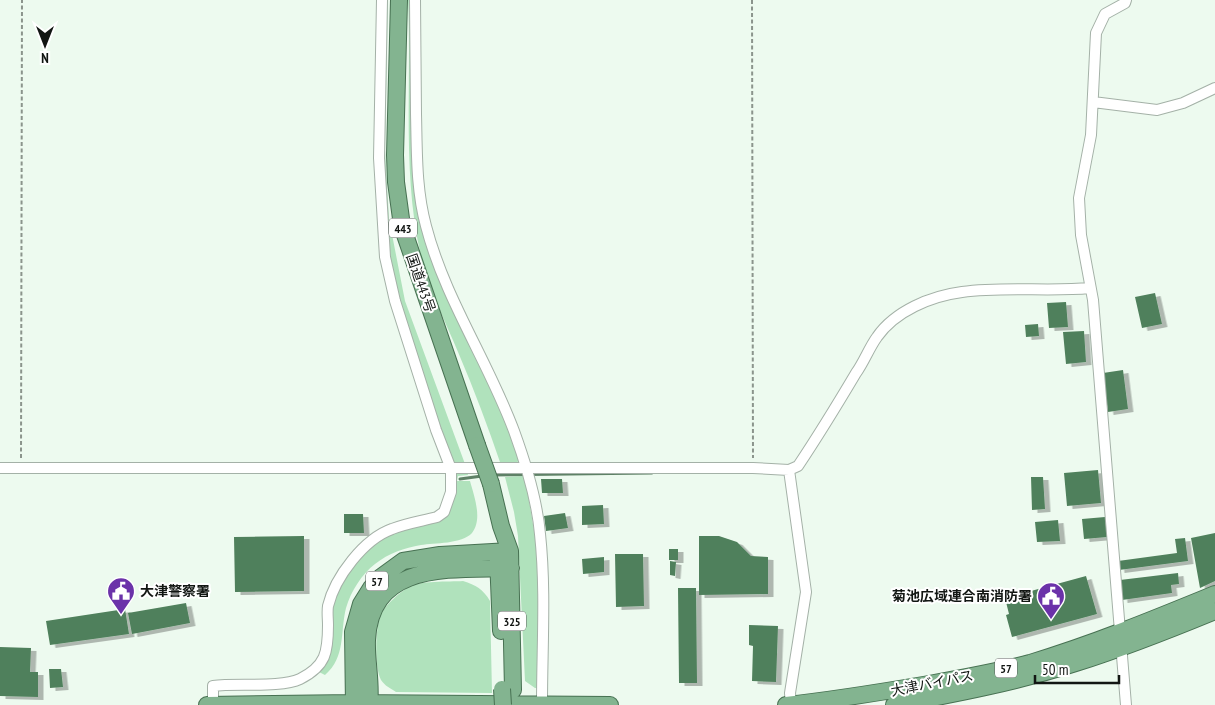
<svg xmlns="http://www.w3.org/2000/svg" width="1215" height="705" font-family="'PT Sans Narrow','Noto Sans JP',sans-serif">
	<defs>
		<filter id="shadow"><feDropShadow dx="5.5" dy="3" stdDeviation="0" flood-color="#0004"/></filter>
	</defs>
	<rect width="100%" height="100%" fill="#edfaef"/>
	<path fill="#b0e2bc" d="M386,0H388L385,150L389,219L405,301L465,464L454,465L451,460L393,278L383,187Z
		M408,0H412L418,206L507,422L519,460L516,464L501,465C488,427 474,389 458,352C446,323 431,294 423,264C401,180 412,86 408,0Z
		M467,471L468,475L458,476L457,481H470C474,496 483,519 472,533C462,544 434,543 421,545C404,548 389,553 375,564C362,574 351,591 346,608C340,632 346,657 325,675L319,672L336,595L344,577L368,548L391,533L434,521L456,472Z
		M524,476L526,482L536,542L538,566V688H535L525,681L518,536L514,512L505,477Z
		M463,581C476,585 483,589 490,601L492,693L396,692C390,688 385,686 381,680C374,667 375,624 382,612C388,603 398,594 407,588C419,580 449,582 463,581Z"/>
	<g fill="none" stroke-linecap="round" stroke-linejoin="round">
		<path stroke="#5e8166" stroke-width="3" d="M493,475L652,473
			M460,479L482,476"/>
	</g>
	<path fill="#50805c" filter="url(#shadow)" d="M1155,293L1162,324L1142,328L1135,297Z
		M1066,302L1068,327L1049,328L1047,303Z
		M1038,324L1039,336L1026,337L1025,325Z
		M1084,331L1086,362L1066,364L1063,332Z
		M1123,370L1128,409L1108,412L1103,373Z
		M1098,470L1101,503L1067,506L1064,473Z
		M1031,477H1043L1045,509L1032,510Z
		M541,479H562L563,493H542Z
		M603,505L604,524L582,525V506Z
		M565,513L568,528L546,531L544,516Z
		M344,514H363L364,533H344Z
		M1105,517L1107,537L1084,539L1082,519Z
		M1058,520L1060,541L1037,542L1035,522Z
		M1215,533V581L1200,588L1191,538Z
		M304,536V591L235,592L234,537Z
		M699,536H719L737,542L751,556L768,557V594L699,595Z
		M1185,538L1188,561L1119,570L1118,561L1177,553L1175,539Z
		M669,549H678V560H669Z
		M615,554H643L644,606L616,607Z
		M604,557V572L583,574L582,559Z
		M670,561L676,562L675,576L670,575Z
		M1178,573L1179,584L1171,585L1172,593L1122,600L1120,580Z
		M1086,576L1097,614L1012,637L1006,615L1009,614L1005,598Z
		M678,588H696L697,683H679Z
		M186,603L190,623L132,634L128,613Z
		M125,609L129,634L50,645L46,621Z
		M749,625L778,626L776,682L752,681L753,646L749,645Z
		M0,647L31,648L30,672H38V697L0,696Z
		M49,669H61L63,687L50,688Z"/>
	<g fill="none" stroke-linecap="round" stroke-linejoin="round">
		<g stroke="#a4b1a7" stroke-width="12">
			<path id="minor" d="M415,0C415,38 416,76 416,114C417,152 416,189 426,226C445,299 488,361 514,431C526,464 537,499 540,534C546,590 542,647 542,704
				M1126,0L1125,3L1105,14L1096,33L1091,135L1079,198L1081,235L1093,300L1126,705
				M1093,102L1157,110L1183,103L1215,88
				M0,468H753L789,470L806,592L790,693L791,705
				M789,470L798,466C818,436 837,405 856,373C864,362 869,348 877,337C895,311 931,296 962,292C1004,286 1048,292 1090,288
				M213,705V686C236,683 281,688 300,679C326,666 328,652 328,625C328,619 327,612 328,606C335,577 364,539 392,529C407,523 422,521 437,517L444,512L451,492V469L436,430L395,301L385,257L379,158L382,0"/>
		</g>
		<g stroke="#477152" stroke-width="18">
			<path id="trunk" d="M399,0L395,155L396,182L402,226L477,445
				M491,484L501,526L510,551L513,690
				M498,558L501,631
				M207,705L353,703L610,705
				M354,705L353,632L361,604L371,588L381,577L403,561L440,555L510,551
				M369,705C372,684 366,661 367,640C371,560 453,570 511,568
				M786,705C834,700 882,692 929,684C963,678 997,672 1030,663C1093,644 1154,619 1215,594
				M894,705C955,694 1017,682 1076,663C1123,648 1169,630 1215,611"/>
		</g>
		<path stroke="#8b948c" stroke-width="2" stroke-dasharray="4 2.5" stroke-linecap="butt" d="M752,0L753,458
			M21,458L22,0"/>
		<use href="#minor" stroke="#fff" stroke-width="10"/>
		<use href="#trunk" stroke="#83b490" stroke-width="16"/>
		<g stroke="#477152" stroke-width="18" stroke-linecap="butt">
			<path id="trunk-bridge" d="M477,445L491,484
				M502,689L503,705"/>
		</g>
		<use href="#trunk-bridge" stroke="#83b490" stroke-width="16"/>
	</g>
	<defs>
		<g id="civic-pin" transform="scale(1.4375)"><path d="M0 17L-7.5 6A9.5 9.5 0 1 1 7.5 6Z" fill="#6b32a9" stroke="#fff"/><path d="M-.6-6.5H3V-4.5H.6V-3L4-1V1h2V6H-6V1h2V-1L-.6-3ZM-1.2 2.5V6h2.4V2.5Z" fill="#fff"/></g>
	</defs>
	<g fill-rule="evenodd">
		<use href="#civic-pin" x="121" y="591"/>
		<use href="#civic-pin" x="1051" y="596"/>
	</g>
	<g text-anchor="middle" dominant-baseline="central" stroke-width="4" stroke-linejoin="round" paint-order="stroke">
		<g fill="#fff" stroke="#595c5a" stroke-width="1">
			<rect x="389" y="218.5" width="28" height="19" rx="4"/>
			<rect x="366" y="571.5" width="22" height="19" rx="4"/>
			<rect x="498" y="611.5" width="28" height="19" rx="4"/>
			<rect x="995" y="658.5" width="22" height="19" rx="4"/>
		</g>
		<g font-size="12" font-weight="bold" fill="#121613">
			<text x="403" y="228">443</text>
			<text x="377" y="581">57</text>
			<text x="512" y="621">325</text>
			<text x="1006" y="668">57</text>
		</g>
		<g font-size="14" fill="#121613" stroke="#fff">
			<text transform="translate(421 283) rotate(71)">国道443号</text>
			<text transform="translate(932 683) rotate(-11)">大津バイパス</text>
		</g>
		<g font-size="14" font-weight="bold" fill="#121613" stroke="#fff" text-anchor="start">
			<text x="140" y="591">大津警察署</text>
			<text x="1032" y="596" text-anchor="end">菊池広域連合南消防署</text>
		</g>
	</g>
	<g transform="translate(45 45) rotate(180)" stroke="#ffffff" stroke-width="4" paint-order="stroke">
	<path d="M0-4L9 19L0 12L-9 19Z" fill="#121613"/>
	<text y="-8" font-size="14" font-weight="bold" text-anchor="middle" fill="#121613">N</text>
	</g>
	<path d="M1035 675v8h84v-8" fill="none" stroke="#121613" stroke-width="2.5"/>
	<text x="1042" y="675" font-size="15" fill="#121613" stroke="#ffffff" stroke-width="4" paint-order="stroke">50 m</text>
</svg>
